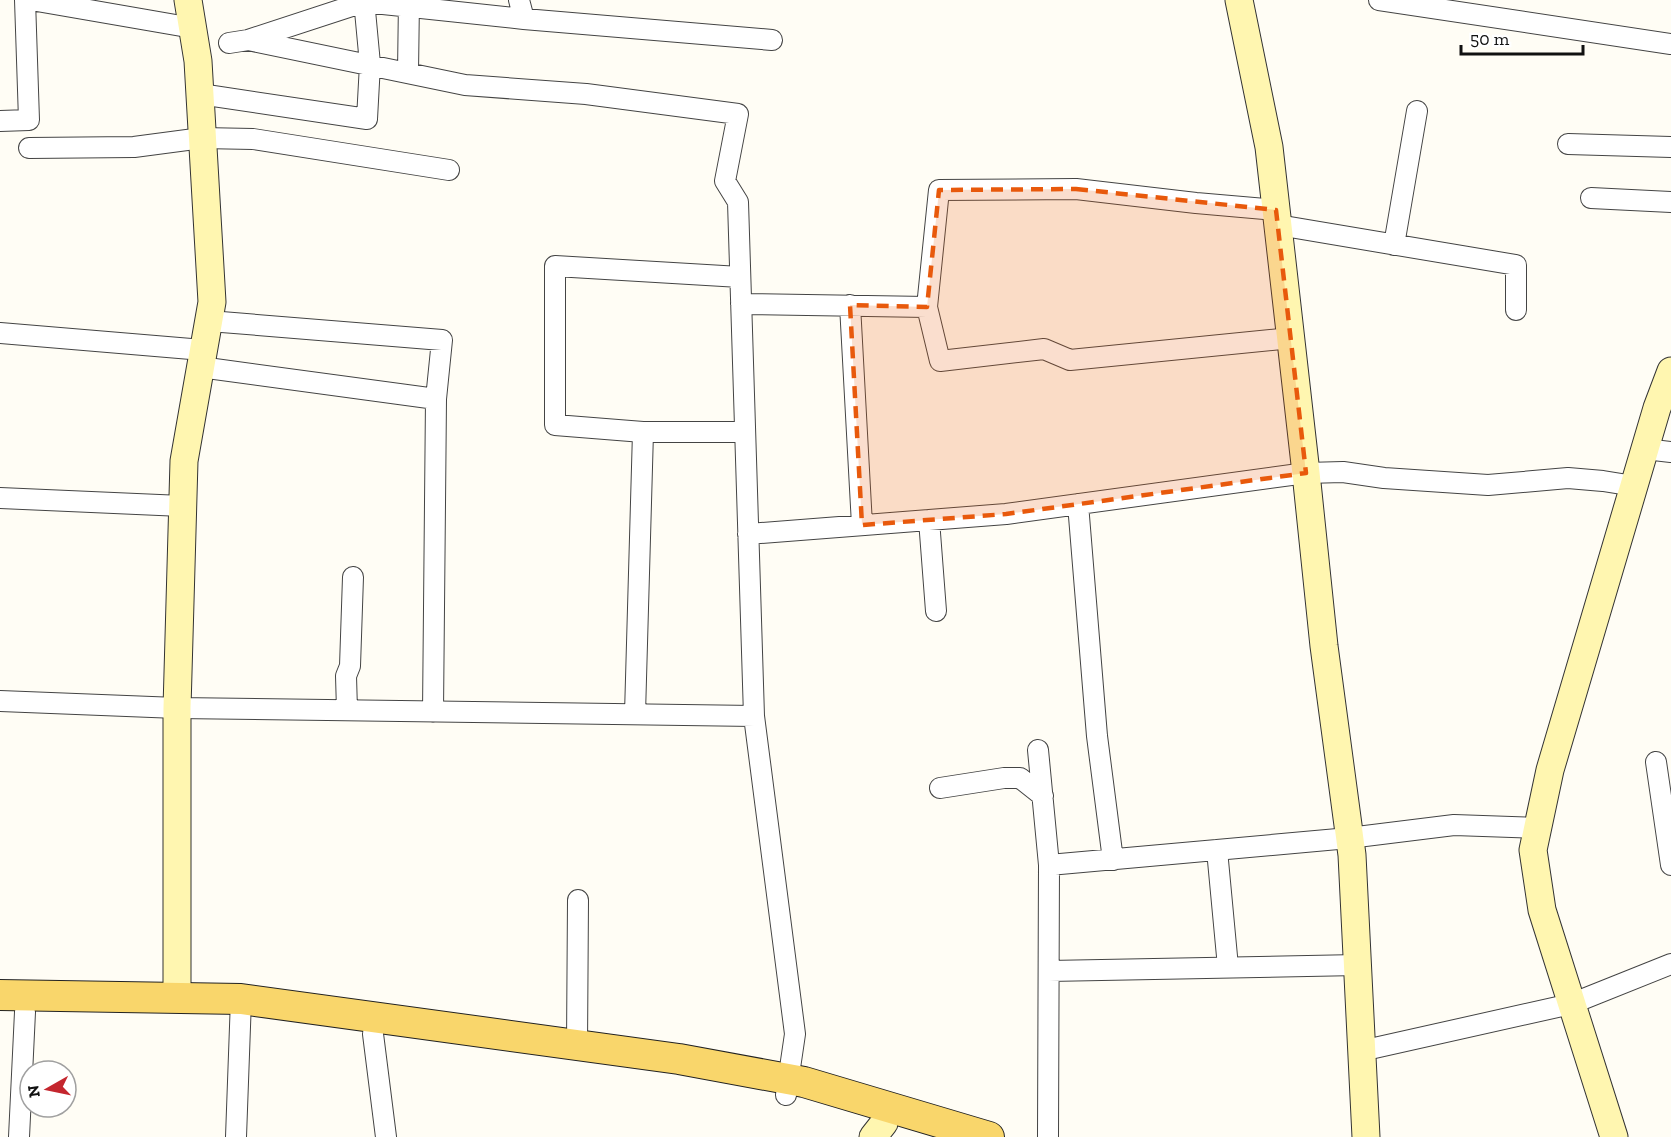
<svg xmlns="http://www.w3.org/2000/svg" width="1671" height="1137" font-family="'Zilla Slab',serif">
	<rect width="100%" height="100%" fill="#fffdf5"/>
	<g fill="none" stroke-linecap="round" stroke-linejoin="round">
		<g stroke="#444" stroke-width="22">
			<path id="street" d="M31,0L193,28
				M519,0L524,19
				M1379,0L1671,44
				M229,43L248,40L364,2L524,19L772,40
				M408,72L409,0
				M200,94L367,119L370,64L364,0
				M0,121L29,120L25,0
				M1568,144L1671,147
				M29,148L134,147L202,138L253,139L449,170
				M1591,198L1671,202
				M1278,225L1516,265V310
				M1394,245L1417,111
				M741,304L927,307L940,361L1044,349L1070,360L1291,338
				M850,305L862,525
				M927,307L939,190L1076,189L1196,203L1276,210
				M0,333L203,350
				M200,367L436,399L442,340L209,321
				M643,432L555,425V266L740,277
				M1645,449L1671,452
				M0,498L182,506
				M1078,504L1097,736L1113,860
				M929,520L936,611
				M748,534L1006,514L1306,473L1343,472L1384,478L1488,485L1568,478L1603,481L1634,486
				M0,701L177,708L754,716L738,202L725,181L738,114L586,94L465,85L248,40
				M347,710L346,676L350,666L353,577
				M433,712L436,399
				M635,714L643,432H745
				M754,716L795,1034L786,1095
				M1038,750L1049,865L1048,1137
				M1656,762L1671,865
				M940,788L1004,778H1020L1043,796
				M1217,850L1228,967
				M1049,865L1349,838L1454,825L1538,828
				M1049,971L1358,965
				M373,1034L386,1137
				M577,1045L578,900
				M1361,1051L1571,1004L1671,964
				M19,1137L25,1012
				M236,1137L241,999"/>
		</g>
		<g stroke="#333" stroke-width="29">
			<path id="secondary" d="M1239,0L1269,147L1306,473L1324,646L1352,855L1366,1137
				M177,998V708L184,461L212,302L198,61L188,0
				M873,1137L884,1123
				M1614,1137L1542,910L1533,850L1550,770L1657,408L1671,371"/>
		</g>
		<g stroke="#222" stroke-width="32">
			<path id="primary" d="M0,995L241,999L679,1059L804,1082L989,1137"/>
		</g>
		<use href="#street" stroke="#fff" stroke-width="20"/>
		<use href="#secondary" stroke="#fff6b0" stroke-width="27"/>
		<use href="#primary" stroke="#f9d66b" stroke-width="30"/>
	</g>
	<path fill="#e8590c" fill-opacity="0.2" stroke="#e8590c" stroke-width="4.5" stroke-dasharray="12 8" stroke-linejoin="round" d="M1076,189L1276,210L1306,473L1006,514L862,525L850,305L927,307L939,190Z"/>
	<g transform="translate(48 1089) rotate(261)"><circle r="28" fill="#ffffff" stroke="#a0a0a0" stroke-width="1.5"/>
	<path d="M0-4.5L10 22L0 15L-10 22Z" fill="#c4262e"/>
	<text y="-9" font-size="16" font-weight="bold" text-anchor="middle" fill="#111111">N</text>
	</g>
	<path d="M1461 45v9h122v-9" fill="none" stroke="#111111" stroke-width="3"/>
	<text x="1470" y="45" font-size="18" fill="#111111" stroke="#ffffff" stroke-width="4.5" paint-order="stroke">50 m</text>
</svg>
